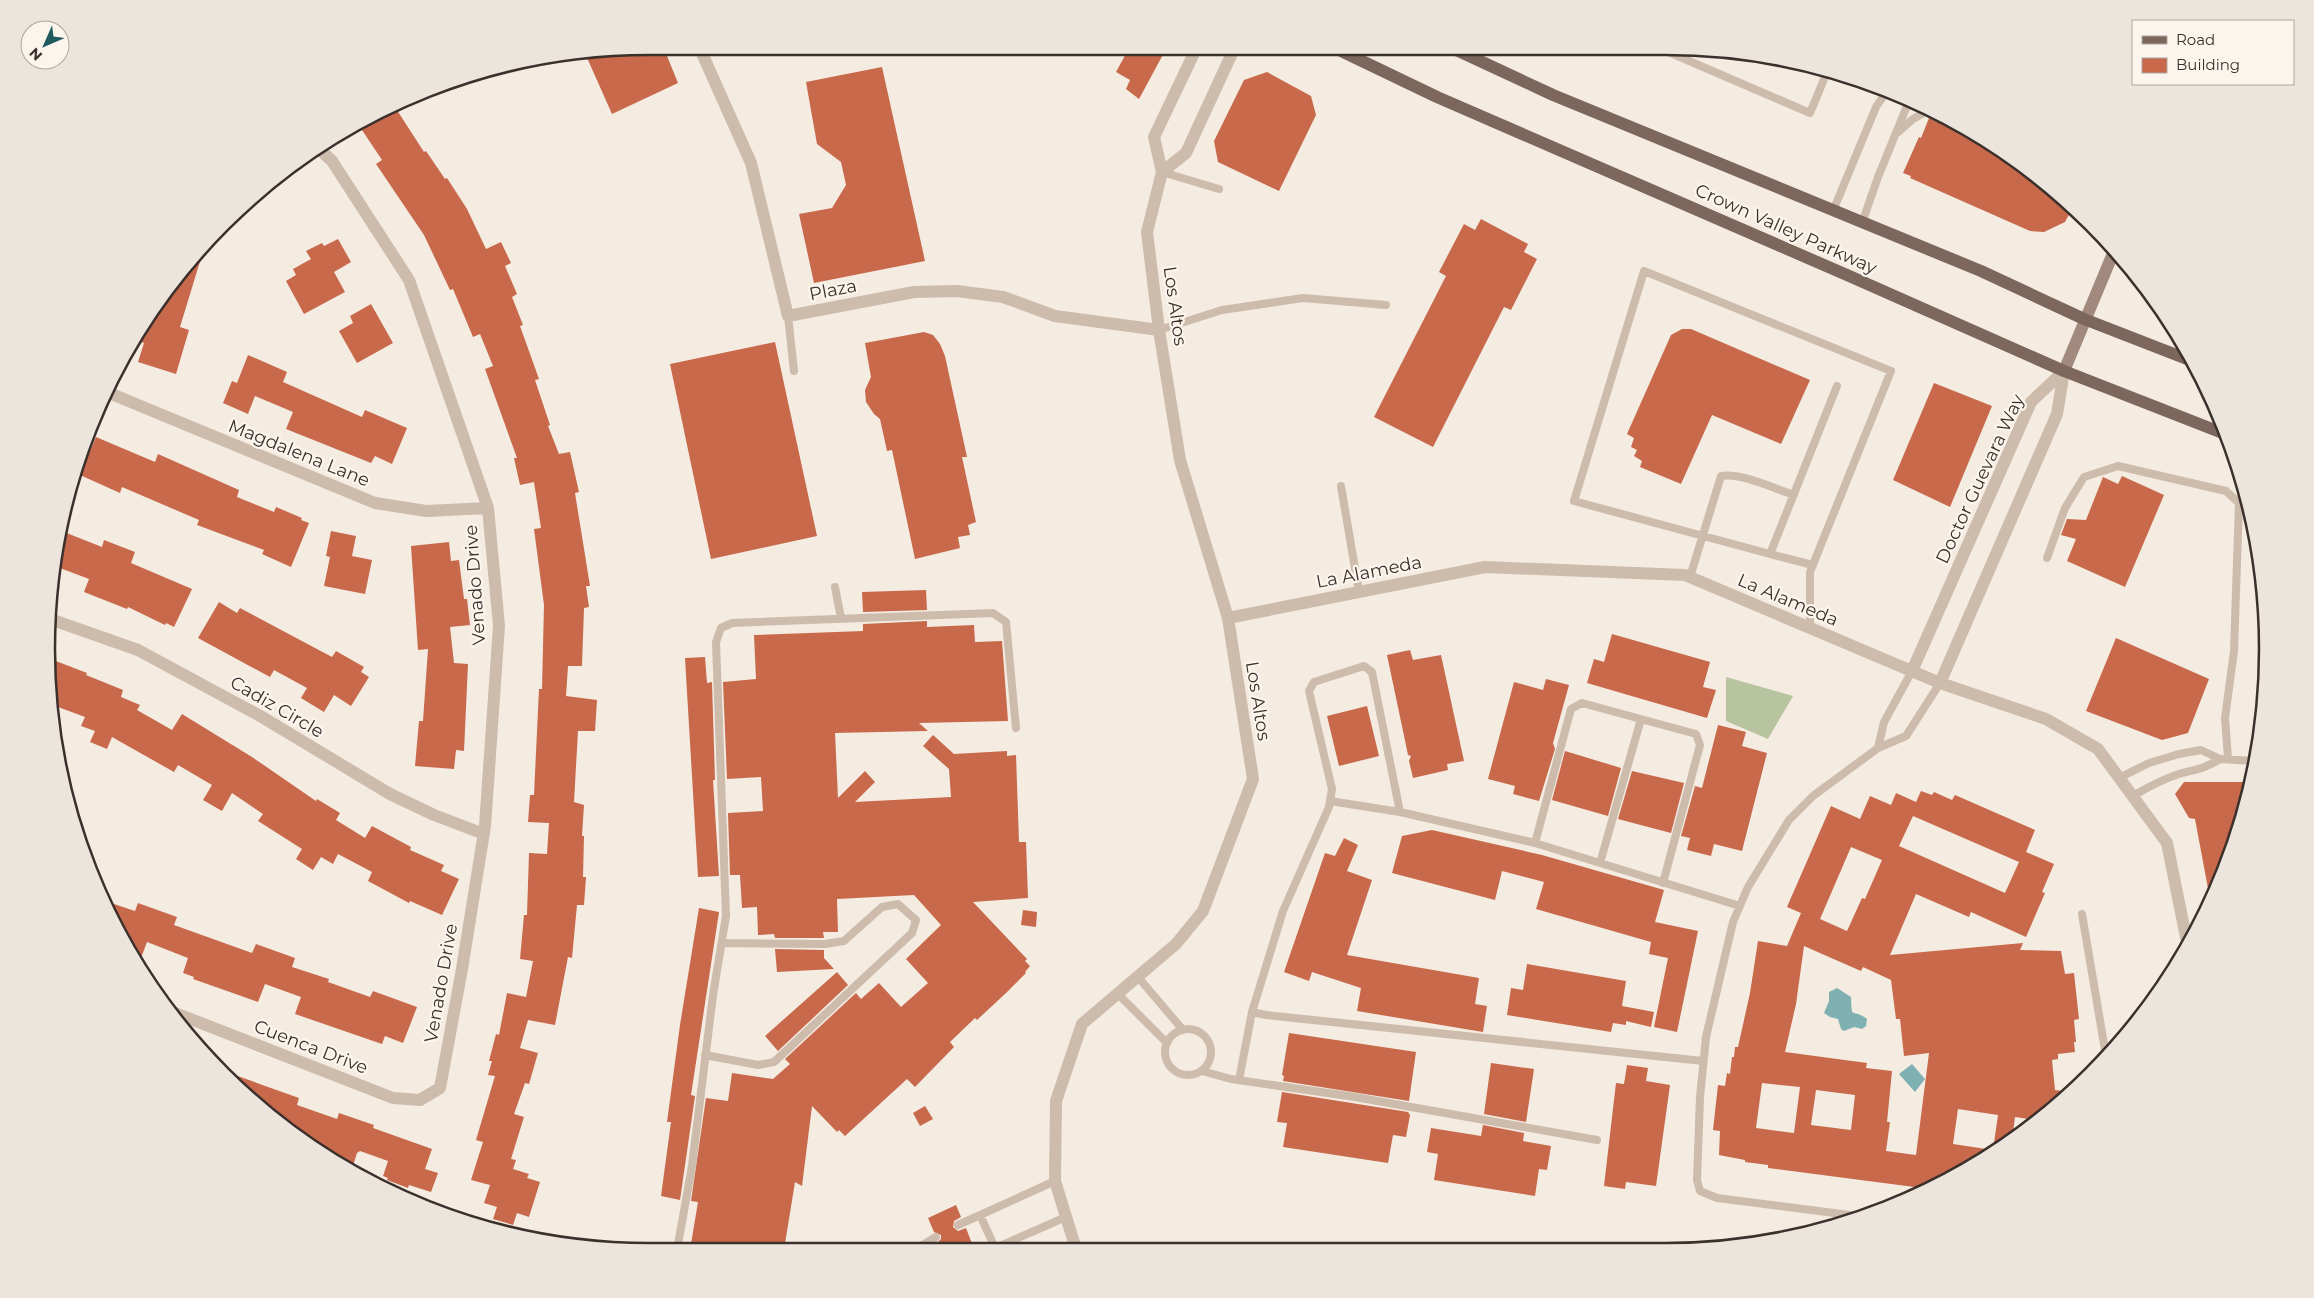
<svg xmlns="http://www.w3.org/2000/svg" width="2314" height="1298" font-family="Montserrat,sans-serif">
	<rect width="100%" height="100%" fill="#f4ebe1"/>
	<path fill="#b8c4a0" d="M1726,677L1793,696L1768,739L1726,721Z"/>
	<path fill="#7fb0b2" d="M1837,988L1851,997C1852,1022 1851,1007 1867,1019L1866,1026L1862,1029L1854,1027L1844,1031L1841,1029L1838,1019L1830,1017L1824,1013L1829,1001V992Z
		M1912,1064L1925,1079L1915,1092L1899,1074Z"/>
	<path fill="#c8694b" fill-rule="evenodd" d="M1166,49L1139,99L1126,89L1130,80L1116,72L1128,50Z
		M584,51H665L678,83L612,114Z
		M882,67L925,261L814,283L799,214L832,208L846,185L841,162L817,144L806,82Z
		M1267,72L1311,96L1316,115L1279,191L1218,162L1214,141L1244,80Z
		M393,104L424,152L426,151L445,179L447,178L467,209L486,249L501,242L511,263L505,266L517,294L512,297L523,325L520,326L539,379L535,380L550,425L548,426L559,454L570,452L579,492L575,493L590,586H586L589,607L584,608L582,666H568L566,696L597,700L595,731H578L574,802L584,805L582,836H584L583,877H586L584,905H577L572,958L568,957L555,1025L528,1020L520,1048L538,1053L529,1084L525,1083L514,1114L524,1117L511,1159L516,1160L513,1169L529,1174L527,1178L540,1182L529,1217L517,1213L513,1225L493,1219L497,1207L484,1203L490,1185L471,1180L483,1142L476,1140L495,1076L488,1075L492,1061H489L496,1034L499,1035L507,993L526,997L533,961L520,959L524,915H527L529,853L547,854L549,823L528,822L530,795H534L539,689H542L544,605L534,529L541,528L534,482L520,485L514,458H517L485,369L493,366L480,334L473,337L453,289L450,290L424,235L376,164L382,160L358,124Z
		M1940,115L1967,127L2063,196L2073,207L2065,222L2044,232L2030,231L1910,178L1911,176L1903,173L1919,137L1921,138L1929,118L1937,122Z
		M1481,219L1528,244L1524,252L1537,259L1511,310L1504,307L1433,447L1374,417L1446,276L1439,272L1464,224L1475,230Z
		M338,239L351,262L334,272L345,292L304,314L286,281L296,275L293,269L311,259L306,251L322,243L324,246Z
		M205,245L180,327L189,330L176,374L138,362L144,343L138,341L144,321Z
		M371,304L393,343L357,363L339,331L353,323L350,316Z
		M1682,329H1691L1810,380L1781,444L1712,415L1681,484L1640,467L1642,461L1634,456L1637,450L1631,447L1634,438L1627,434L1671,335Z
		M924,332L933,335L940,344L945,356L967,457H962L976,522L968,525L970,535L958,537L960,548L915,559L892,450L887,451L880,419L874,414L866,402L865,390L871,377L865,343Z
		M775,342L817,536L711,559L670,364Z
		M248,355L287,372L283,382L362,417L365,410L407,428L392,464L375,456L371,463L286,429L293,412L255,396L248,414L223,403L232,381L237,383Z
		M1934,383L1992,406L1950,507L1893,480Z
		M96,437L155,462L158,454L239,490L237,497L274,512L276,507L302,518L301,520L309,523L291,567L262,554L264,550L197,525L199,520L122,487L120,493L80,475Z
		M2122,476L2164,495L2125,587L2067,561L2076,539L2061,535L2067,519L2086,520L2103,477L2118,484Z
		M59,530L102,547L104,540L135,552L131,563L192,589L174,627L166,623L165,625L128,607L127,609L84,592L89,579L52,565Z
		M331,531L356,536L352,556L372,560L365,594L324,586L330,557L326,556Z
		M449,542L451,561L459,560L464,599H467L470,625L450,627L454,663L468,664L464,751L456,750L454,769L415,766L419,721H423L428,649L418,650L411,546Z
		M926,590L927,610L863,612L862,592Z
		M219,602L237,613L240,608L332,657L336,651L364,667L361,672L369,677L351,706L334,695L324,712L301,698L307,688L274,670L270,677L198,638Z
		M927,621V627L974,625L975,642L1002,641L1008,721L919,723L928,731L835,733L838,798L865,771L875,782L855,802L951,797L949,769L923,746L933,735L954,754L1007,751V756L1016,755L1019,842H1026L1028,898L973,902L1027,959L1025,961L1030,966L1025,972L1026,973L1006,993L977,1020L975,1018L950,1042L954,1047L915,1087L907,1079L845,1136L839,1130L837,1132L812,1106L802,1186L795,1182L784,1250H747L707,1244L706,1250H690L698,1202L691,1201L706,1098L728,1101L732,1073L773,1079L790,1064L785,1059L856,993L861,999L879,983L901,1007L928,983L906,959L941,925L914,895L837,899L838,932H823L824,938H775L774,934L758,935L757,907L742,908L740,875H730L728,813L763,811L761,777L727,779L723,682L756,679L754,635L863,631V624Z
		M1612,634L1710,662L1703,687L1716,690L1707,718L1587,683L1594,659L1604,662Z
		M2116,638L2209,679L2188,733L2162,740L2086,711Z
		M1410,650L1413,660L1441,655L1464,761L1447,764L1448,770L1413,778L1409,761L1411,756L1408,755L1407,750L1387,655Z
		M705,657L707,683L712,682L715,780H713L719,876L698,877L685,658Z
		M48,658L87,673L86,675L123,690L121,697L140,705L137,710L172,730L182,714L252,757L316,801L317,799L340,813L336,820L365,838L372,826L411,847L410,850L444,865L441,871L459,879L442,915L410,901L409,903L368,881L372,872L338,854L333,864L321,857L313,870L296,859L302,849L258,821L263,814L232,793L222,811L203,800L212,785L178,765L174,772L112,737L107,749L90,742L95,731L81,726L85,717L50,704L48,688Z
		M1546,679L1569,685L1553,743L1555,749L1539,801L1513,794L1515,786L1488,779L1514,682L1543,690Z
		M1367,706L1379,756L1339,766L1327,716Z
		M1718,725L1746,732L1742,746L1767,753L1742,851L1714,844L1711,856L1687,850L1690,838L1681,836L1695,786L1702,788Z
		M1565,751L1621,768L1608,816L1552,800Z
		M1632,771L1684,783L1671,833L1618,819Z
		M2184,782H2250L2236,843L2210,899L2195,819L2189,818L2175,794Z
		M1921,791L1932,795L1934,792L1952,800L1955,795L2035,830L2026,852L2054,864L2042,892L2045,893L2026,937L1971,912L1969,917L1916,894L1890,955L2023,943L2020,950L2061,951L2065,974L2074,973L2079,1019L2074,1020L2076,1042H2074L2075,1052L2058,1054V1059L2052,1060L2055,1090L2071,1092L2036,1120L2015,1117L2012,1140L1999,1151L1922,1188L1768,1168V1165L1745,1162V1160L1719,1155L1720,1131L1713,1130L1718,1085L1725,1086L1727,1073L1730,1074L1732,1057H1734L1735,1047H1738L1750,993L1758,941L1787,946L1801,913L1787,907L1831,806L1860,819L1870,796L1891,805L1896,793L1916,802ZM1913,816L2019,862L2005,893L1899,846ZM1851,847L1882,860L1865,899L1862,898L1847,931L1820,919ZM1804,946L1861,971L1863,967L1891,980L1896,1019H1900L1904,1056L1929,1053L1916,1155L1886,1151L1890,1122H1887L1892,1071L1866,1068L1867,1063L1785,1052L1796,1004ZM1762,1083L1800,1087L1794,1133L1756,1128ZM1816,1090L1855,1095L1851,1130L1811,1125ZM1958,1109L1998,1115L1993,1150L1953,1144Z
		M1432,830L1542,855L1664,890L1655,922L1698,931L1677,1032L1654,1027L1668,958L1649,954L1651,942L1536,909L1544,882L1502,871L1495,900L1392,873L1402,836Z
		M1344,838L1358,845L1347,871L1372,880L1347,955L1479,978L1475,1004L1487,1006L1483,1032L1357,1011L1361,988L1312,972L1309,981L1284,972L1325,853L1335,856Z
		M102,900L135,911L138,903L177,917L174,925L252,953L256,944L295,958L292,967L329,979L328,982L370,997L373,991L417,1007L403,1043L385,1036L382,1044L295,1014L301,997L265,984L258,1002L193,979L194,977L183,973L188,958L147,942L138,966L127,951Z
		M699,908L719,912L691,1095L695,1096L680,1200L661,1196L671,1122H667L680,1025Z
		M1023,910L1037,912L1036,927L1021,925Z
		M775,949L824,950V958L834,969L777,972Z
		M1527,964L1626,981L1622,1006L1654,1012L1651,1027L1626,1021V1025L1613,1023L1611,1032L1507,1015L1511,988L1523,990Z
		M837,972L848,985L778,1051L765,1036Z
		M1289,1033L1416,1052L1409,1101L1283,1081L1284,1076L1282,1075Z
		M1491,1063L1534,1069L1526,1122L1484,1114Z
		M1627,1065L1648,1068L1646,1081L1670,1085L1656,1186L1626,1182L1625,1189L1604,1186L1616,1083L1624,1084Z
		M218,1069L299,1098L297,1105L337,1119L339,1113L374,1125L373,1128L432,1149L425,1169L438,1173L431,1192L409,1185L408,1188L387,1180L388,1178L383,1176L388,1161L360,1151L357,1153L351,1172L347,1171L252,1102Z
		M1282,1092L1408,1112L1410,1115L1406,1137L1393,1135L1388,1163L1283,1147L1287,1123L1277,1122Z
		M925,1106L933,1119L920,1126L913,1113Z
		M1483,1125L1524,1133L1523,1141L1551,1146L1547,1170L1539,1169L1535,1196L1434,1180L1438,1154L1427,1152L1431,1128L1481,1136Z
		M956,1205L961,1217L954,1221L953,1227L958,1231L966,1228L974,1249H941L938,1242L941,1239V1235L934,1232L928,1218Z"/>
	<g fill="none" stroke-linecap="round" stroke-linejoin="round">
		<path stroke="#cdbbac" stroke-width="8" d="M1585,48H1603
			M1659,48L1810,113L1827,72
			M1897,133L1913,119L1929,110
			M1162,172L1219,189
			M1833,211L1876,107L1887,91
			M1862,223L1878,177L1909,101
			M788,316L794,371
			M1159,330L1222,310L1303,298L1386,305
			M1341,486L1359,592
			M1770,554L1813,565
			M2047,558L2065,508L2084,477L2118,466L2226,491L2239,503L2234,651L2225,718L2228,758
			M1690,577L1721,476C1740,472 1775,489 1794,495
			M835,587L841,618
			M1810,628V572L1891,371L1644,271L1574,501L1770,554L1837,386
			M1878,748L1884,722L1912,671
			M2119,778L2149,763L2179,754L2201,750L2220,759L2255,761
			M2133,796C2148,787 2163,779 2179,774C2197,769 2204,769 2220,759
			M1330,801L1400,812L1535,843L1740,906
			M1535,843L1571,709L1582,703L1696,734L1700,745L1663,883
			M1600,863L1641,719
			M2082,914L2106,1056
			M1138,977L1183,1030
			M1118,994L1167,1043
			M1252,1012L1266,1015L1703,1061
			M1165 1052a23 23 0 1 1 46 0a23 23 0 1 1-46 0Z
			M705,1055L758,1065L774,1062L912,933L916,920L898,904L882,907L844,941L825,944L722,943
			M1202,1071L1231,1079L1355,1097L1597,1140
			M1239,1080L1252,1012L1283,911L1329,807L1332,789L1309,691L1314,682L1364,666L1372,672L1400,812
			M980,1215L995,1248
			M1865,1217L1717,1198L1700,1191L1697,1180L1700,1097L1706,1037L1733,922L1748,887L1789,820L1813,796L1878,748L1906,736L1940,683
			M958,1225L1055,1181
			M916,1249L936,1237
			M993,1249L1066,1217
			M677,1250L692,1166L713,995L726,916L716,642L721,628L732,623L993,613L1006,622L1016,728"/>
		<path stroke="#cdbbac" stroke-width="12" d="M701,51L751,163L788,316L914,292L957,291L1003,297L1055,316L1159,330
			M106,388L114,395L375,503L426,511L488,508
			M50,619L138,650L262,717L390,794L434,815L484,834
			M170,1011L393,1098L420,1100L440,1088L462,969L485,826L499,626L488,508L409,280L332,161L318,148"/>
		<path stroke="#cdbbac" stroke-width="12" d="M1162,172L1186,153L1234,49
			M1228,618L1485,567L1685,575L1940,683L2046,719L2098,749L2167,843L2188,947
			M1912,671L2031,402L2064,371
			M1940,683L2057,414L2064,371
			M1076,1249L1055,1181L1056,1101L1082,1024L1176,944L1203,911L1253,779L1228,618L1180,460L1159,330L1147,232L1162,172L1154,137L1196,49"/>
		<path stroke="#a18a7d" stroke-width="12" d="M2064,371L2114,251"/>
		<path stroke="#7d675c" stroke-width="12" d="M1452,48L1553,95L1981,271L2084,319L2192,361
			M1337,49L1437,97L1847,275L2064,371L2225,434"/>
	</g>
	<g text-anchor="middle" dominant-baseline="central" stroke-width="4.5" stroke-linejoin="round" paint-order="stroke">
		<g font-size="18" fill="#3b302b" stroke="#fbf5ee">
			<text transform="translate(1786 229) rotate(24)">Crown Valley Parkway</text>
			<text transform="translate(833 290) rotate(-11)">Plaza</text>
			<text transform="translate(1175 306) rotate(82)">Los Altos</text>
			<text transform="translate(299 453) rotate(22)">Magdalena Lane</text>
			<text transform="translate(1980 479) rotate(-65)">Doctor Guevara Way</text>
			<text transform="translate(1369 572) rotate(-11)">La Alameda</text>
			<text transform="translate(475 585) rotate(-94)">Venado Drive</text>
			<text transform="translate(1788 600) rotate(23)">La Alameda</text>
			<text transform="translate(1258 701) rotate(81)">Los Altos</text>
			<text transform="translate(277 707) rotate(30)">Cadiz Circle</text>
			<text transform="translate(441 983) rotate(-80)">Venado Drive</text>
			<text transform="translate(311 1047) rotate(21)">Cuenca Drive</text>
		</g>
	</g>
	<path d="M0 0H2314V1298H0ZM649 55H1665A594 594 0 0 1 2259 649V649A594 594 0 0 1 1665 1243H649A594 594 0 0 1 55 649V649A594 594 0 0 1 649 55Z" fill="#ece5de" fill-rule="evenodd"/>
	<path fill="none" stroke="#3b302b" stroke-width="2.5" d="M649 55H1665A594 594 0 0 1 2259 649V649A594 594 0 0 1 1665 1243H649A594 594 0 0 1 55 649V649A594 594 0 0 1 649 55Z"/>
	<rect x="2132" y="20" width="162" height="65" fill="#fbf5ee" stroke="#aea6a0"/>
	<rect x="2142" y="36" width="25" height="8" fill="#7d675c" stroke="#aea6a0"/>
	<text x="2176" y="45" font-size="15" fill="#3b302b">Road</text>
	<rect x="2142" y="58" width="25" height="15" fill="#c8694b" stroke="#aea6a0"/>
	<text x="2176" y="70" font-size="15" fill="#3b302b">Building</text>
	<g transform="translate(45 45) rotate(225)"><circle r="24" fill="#fbf5ee" stroke="#aea6a0"/>
	<path d="M0-4L9 19L0 12L-9 19Z" fill="#1f5a5e"/>
	<text y="-8" font-size="14" font-weight="bold" text-anchor="middle" fill="#3b302b">N</text>
	</g>
</svg>
